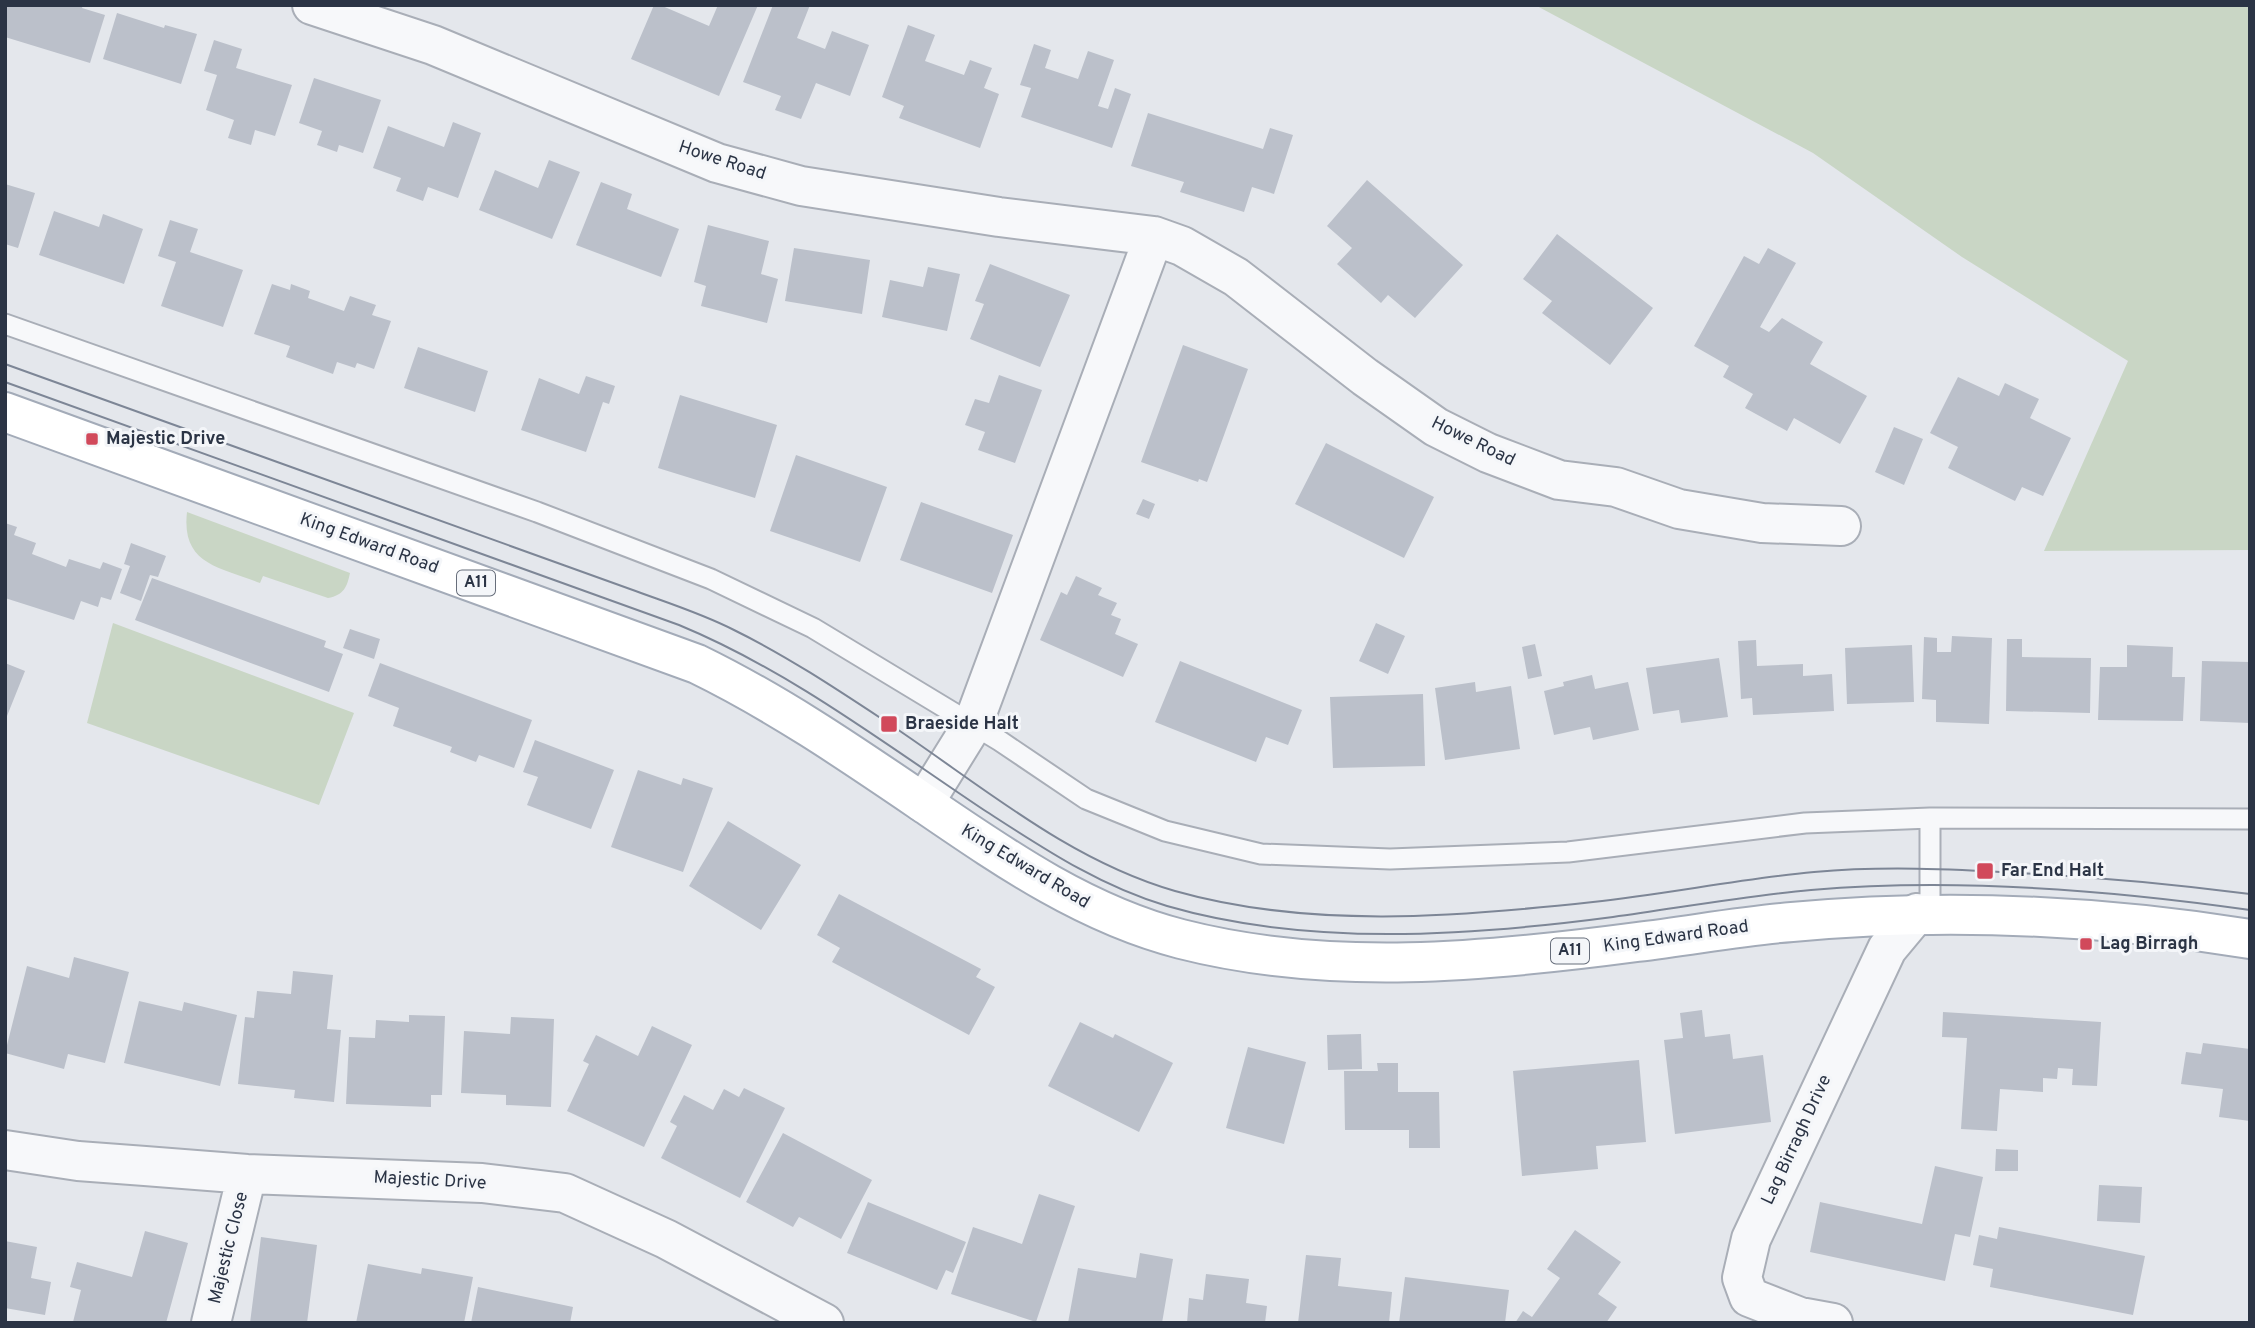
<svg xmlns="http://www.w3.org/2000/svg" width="2255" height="1328" font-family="Overpass,sans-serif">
	<rect width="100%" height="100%" fill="#e4e7ec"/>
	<path fill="#c9d6c5" d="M1535,5H2250V550L2044,551L2128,361L1962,257L1813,153Z
		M187,512L350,573C347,587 344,595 328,598L263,576L260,583C220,567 181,565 187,512Z
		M113,623L354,713L319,805L87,723Z"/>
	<path fill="#bbc0ca" d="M5,5H83L82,8L105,15L90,63L5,37Z
		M654,5H660L709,26L718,5H758L719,96L631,59Z
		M773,5H810L797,38L825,49L832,31L869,45L850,96L816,83L801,119L775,110L781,96L743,82Z
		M117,13L164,28L165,25L197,34L181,84L103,59Z
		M908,25L935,35L925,61L964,75L970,60L992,68L984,88L999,94L980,148L899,118L904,106L882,97Z
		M214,40L242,49L236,68L292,85L275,136L255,130L251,145L228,138L234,120L206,110L217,75L204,71Z
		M1034,44L1051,50L1045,68L1078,79L1088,51L1114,60L1098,106L1108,109L1115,88L1131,94L1112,148L1021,117L1031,88L1020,85Z
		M314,78L381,100L363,153L339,145L337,152L317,145L322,131L299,123Z
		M1148,113L1263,149L1270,128L1293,135L1274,194L1252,187L1244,212L1180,192L1184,182L1131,166Z
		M453,122L481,133L458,198L428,187L423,201L396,191L401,178L373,168L388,126L444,147Z
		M549,160L580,172L552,239L479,210L495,170L538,188Z
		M1367,180L1463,265L1415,318L1388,295L1381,303L1337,264L1352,248L1327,226Z
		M601,182L632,194L627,209L679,229L661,277L576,245Z
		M5,184L35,193L18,248L5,244Z
		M54,211L99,227L103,214L143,229L124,284L39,255Z
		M170,220L198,229L190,252L243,270L223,327L161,306L176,262L158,256Z
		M708,225L769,241L761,274L778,279L767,323L701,306L706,286L694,282Z
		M1557,234L1653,308L1610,365L1542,313L1552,301L1523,279Z
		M794,248L870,260L862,314L785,301Z
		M1768,248L1796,263L1760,327L1769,332L1782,318L1823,342L1810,364L1867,396L1840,444L1794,418L1787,431L1745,408L1753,394L1723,377L1729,366L1694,346L1744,256L1759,264Z
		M990,264L1070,295L1040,367L970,339L984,304L975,301Z
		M928,267L960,274L947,331L882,317L890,280L923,287Z
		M272,284L290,290L291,284L310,291L308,298L344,311L350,296L376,305L372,315L391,321L374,369L357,363L355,368L337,362L333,374L286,357L290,346L254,334Z
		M1183,345L1248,369L1207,482L1199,479L1198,482L1141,462Z
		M418,347L488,371L475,412L404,388Z
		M999,375L1042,390L1015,463L978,450L985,432L965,425L975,399L989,403Z
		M586,376L615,386L609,404L603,402L586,452L521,430L539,378L579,394Z
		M1958,377L1999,396L2005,383L2039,399L2030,418L2071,438L2043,496L2022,487L2015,501L1948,468L1958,447L1930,433Z
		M680,395L777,425L755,498L658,468Z
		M1894,427L1923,439L1904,485L1875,472Z
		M1326,443L1434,497L1404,558L1295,504Z
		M796,455L887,487L860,562L770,531Z
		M1143,499L1155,504L1149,519L1136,514Z
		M921,502L1013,535L992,593L900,560Z
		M5,523L17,527L14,535L36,543L32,554L66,567L69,559L100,569L103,562L122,569L111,600L101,597L98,607L81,601L74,620L5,598Z
		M131,543L166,556L158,577L150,575L141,601L120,593L130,566L124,564Z
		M1076,576L1102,588L1098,595L1117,603L1111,615L1121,619L1115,634L1138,644L1123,677L1040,640L1061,592L1067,595Z
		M152,578L326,641L324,647L343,654L329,692L135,620Z
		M1376,623L1405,636L1388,674L1359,661Z
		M350,629L380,639L374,659L343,648Z
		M1952,636L1992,638L1989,724L1936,722V700L1922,699L1924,637L1937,638V652H1951Z
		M2007,639H2022V657L2091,658L2090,713L2006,711Z
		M1756,640L1757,666L1803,664V676L1832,674L1834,711L1753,715L1752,698L1741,699L1738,641Z
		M1535,644L1542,676L1528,679L1522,647Z
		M1912,645L1914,702L1847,704L1845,648Z
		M2127,645L2173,647L2172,677H2185L2183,721L2098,720L2100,667H2127Z
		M1719,658L1728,717L1681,723L1679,710L1653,714L1646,668Z
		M1180,661L1302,710L1288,745L1266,737L1256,762L1155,722Z
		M2202,661L2250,662V723L2200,721Z
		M5,663L25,671L5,721Z
		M380,663L532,720L514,768L479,755L476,762L450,752L452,747L393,726L399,708L368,696Z
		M1592,675L1595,689L1628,682L1639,730L1593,740L1590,727L1554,735L1544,691L1564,686L1563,682Z
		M1475,682L1476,692L1511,686L1520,749L1445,760L1435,688Z
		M1423,694L1425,766L1333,768L1330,697Z
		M535,740L614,770L591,829L527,805L538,777L523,772Z
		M638,770L681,785L683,778L713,788L683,872L611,847Z
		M728,821L801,865L761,930L689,886Z
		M839,894L981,969L976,977L995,987L969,1035L832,962L840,948L817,935Z
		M74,957L129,972L105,1063L68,1054L64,1069L5,1053L27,966L69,978Z
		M293,971L333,975L327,1029L341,1030L334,1102L294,1098L295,1090L238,1084L245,1017L254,1018L257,991L291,994Z
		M139,1001L182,1011L184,1002L237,1015L220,1086L124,1063Z
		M1702,1010L1705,1037L1730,1034L1733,1059L1763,1055L1771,1122L1675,1134L1664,1040L1683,1038L1680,1013Z
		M1943,1012L2101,1022L2097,1086L2072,1085L2073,1069L2058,1068L2057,1079L2043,1078V1092L2000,1089L1997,1131L1961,1129L1967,1038L1942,1037Z
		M409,1015L445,1016L442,1095H431V1107L346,1104L349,1037L375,1038L376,1020L409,1022Z
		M511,1017L554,1019L551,1107L506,1105V1095L461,1093L464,1031L510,1034Z
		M1080,1022L1113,1038L1115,1034L1173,1063L1139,1132L1048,1086Z
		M652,1026L692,1045L644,1147L567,1111L589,1064L583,1061L596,1035L638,1056Z
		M1361,1034L1362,1069L1328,1070L1327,1035Z
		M2203,1043L2250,1049V1121L2219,1117L2223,1089L2181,1084L2186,1052L2201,1054Z
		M1248,1047L1306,1062L1284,1144L1226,1128Z
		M1639,1060L1646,1142L1596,1146L1598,1169L1522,1176L1513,1071Z
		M1377,1063H1398V1092H1439L1440,1148H1409V1130H1345L1344,1071H1378Z
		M744,1088L785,1108L740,1198L661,1158L677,1126L670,1122L684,1095L713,1110L724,1089L739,1097Z
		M783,1133L872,1180L841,1239L799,1217L793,1227L746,1202Z
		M1996,1149L2018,1150V1171H1995Z
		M1935,1166L1983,1177L1970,1237L1955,1234L1945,1281L1810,1252L1820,1202L1922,1224Z
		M2099,1185L2142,1187L2140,1223L2097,1221Z
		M1039,1194L1075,1206L1036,1322L951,1294L973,1227L1022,1244Z
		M868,1202L966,1242L953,1273L946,1270L937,1290L847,1253Z
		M1999,1227L2145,1256L2133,1315L1990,1287L1993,1269L1973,1265L1979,1235L1997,1239Z
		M1575,1230L1621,1262L1598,1294L1617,1307L1606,1323H1515L1523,1311L1532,1317L1560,1278L1547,1269Z
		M145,1231L188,1243L166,1323L73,1322L81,1290L70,1287L77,1262L132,1277Z
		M261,1237L317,1245L307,1323H250Z
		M5,1241L37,1247L31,1278L51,1282L45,1315L5,1308Z
		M1140,1253L1173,1259L1162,1323H1068L1078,1268L1136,1278Z
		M1306,1255L1341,1258L1338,1286L1392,1292L1389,1323H1298Z
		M368,1264L421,1274L422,1268L473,1277L464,1323H356Z
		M1206,1274L1249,1279L1246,1303L1267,1306L1265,1323H1187L1189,1298L1203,1300Z
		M1405,1277L1509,1290L1505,1323H1399Z
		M478,1287L573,1307L570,1323H471Z"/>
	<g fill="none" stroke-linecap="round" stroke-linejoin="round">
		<g stroke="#a9aeb7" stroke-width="23">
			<path id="lane" d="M5,324L537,512L711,579L813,628L1000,741L1086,799L1165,831L1261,854L1390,859L1568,852L1805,823L1930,818L2250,819
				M1917,913L1930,898V818"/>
		</g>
		<g stroke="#a9aeb7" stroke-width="42">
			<path id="street" d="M312,5L433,45L717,163L801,186L999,217L1154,236L1182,246L1236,277L1365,377L1436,427L1488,453L1559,480L1616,487L1679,509L1762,523L1841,526
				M924,803L973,724L1154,236
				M5,1150L78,1161L145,1166L247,1174L482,1183L565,1193L666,1239L824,1323
				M211,1323L247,1174
				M1833,1323L1800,1317L1749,1297L1742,1278L1751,1239L1887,949L1917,913"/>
		</g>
		<g stroke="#a3abb8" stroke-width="42">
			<path id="primary" d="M5,412L697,664C779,704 853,755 928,806C1007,860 1087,915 1181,939C1330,977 1486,962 1637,942C1689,936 1740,926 1792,922C1943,908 2099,915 2250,939"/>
		</g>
		<use href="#lane" stroke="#f7f8fa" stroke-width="19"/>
		<use href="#street" stroke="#f7f8fa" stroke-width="38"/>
		<use href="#primary" stroke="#fff" stroke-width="38"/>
		<path stroke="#7d8696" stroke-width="2" d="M5,364L630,589C665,602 701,613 734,630C787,656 838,690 888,723C980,784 1067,860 1175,891C1309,929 1456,917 1593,902C1667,894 1740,879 1814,872C1882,866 1951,869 2019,873C2097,877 2173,884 2250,894
			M5,382L679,625C790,671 885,744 984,810C1043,848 1099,886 1167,906C1308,947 1469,936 1613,917C1679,908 1744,896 1811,890C1952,878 2110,890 2250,910"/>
	</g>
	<g fill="#d1495b" stroke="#f4f6f9" stroke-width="2.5">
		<rect x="85" y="432" width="14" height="14" rx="3.5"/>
		<rect x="880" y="715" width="18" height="18" rx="3.5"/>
		<rect x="1976" y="862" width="18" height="18" rx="3.5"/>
		<rect x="2079" y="937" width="14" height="14" rx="3.5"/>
	</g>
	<g text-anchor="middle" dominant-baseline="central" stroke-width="6" stroke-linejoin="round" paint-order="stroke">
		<g fill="#f4f6f9" stroke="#676e7b" stroke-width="2">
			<rect x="457" y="570.5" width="38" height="25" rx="5"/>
			<rect x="1551" y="938.5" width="38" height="25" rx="5"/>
		</g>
		<g font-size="16" font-weight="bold" fill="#2b3445">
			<text x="476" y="583">A11</text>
			<text x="1570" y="951">A11</text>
		</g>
		<g font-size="18" fill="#2b3445" stroke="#f4f6f9">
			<text transform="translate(722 161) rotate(18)">Howe Road</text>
			<text transform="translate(1473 442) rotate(26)">Howe Road</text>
			<text transform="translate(369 544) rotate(20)">King Edward Road</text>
			<text transform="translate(1025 867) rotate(31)">King Edward Road</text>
			<text transform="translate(1676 937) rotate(-8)">King Edward Road</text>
			<text transform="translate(1797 1140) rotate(-65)">Lag Birragh Drive</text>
			<text transform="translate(430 1181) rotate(3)">Majestic Drive</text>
			<text transform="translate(229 1248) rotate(-76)">Majestic Close</text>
		</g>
		<g font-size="18" font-weight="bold" fill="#2b3445" stroke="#f4f6f9" text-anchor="start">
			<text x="106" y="439">Majestic Drive</text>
			<text x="905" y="724">Braeside Halt</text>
			<text x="2001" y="871">Far End Halt</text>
			<text x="2100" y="944">Lag Birragh</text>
		</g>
	</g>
	<rect width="2255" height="1328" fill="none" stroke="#2b3445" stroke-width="14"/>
</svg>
